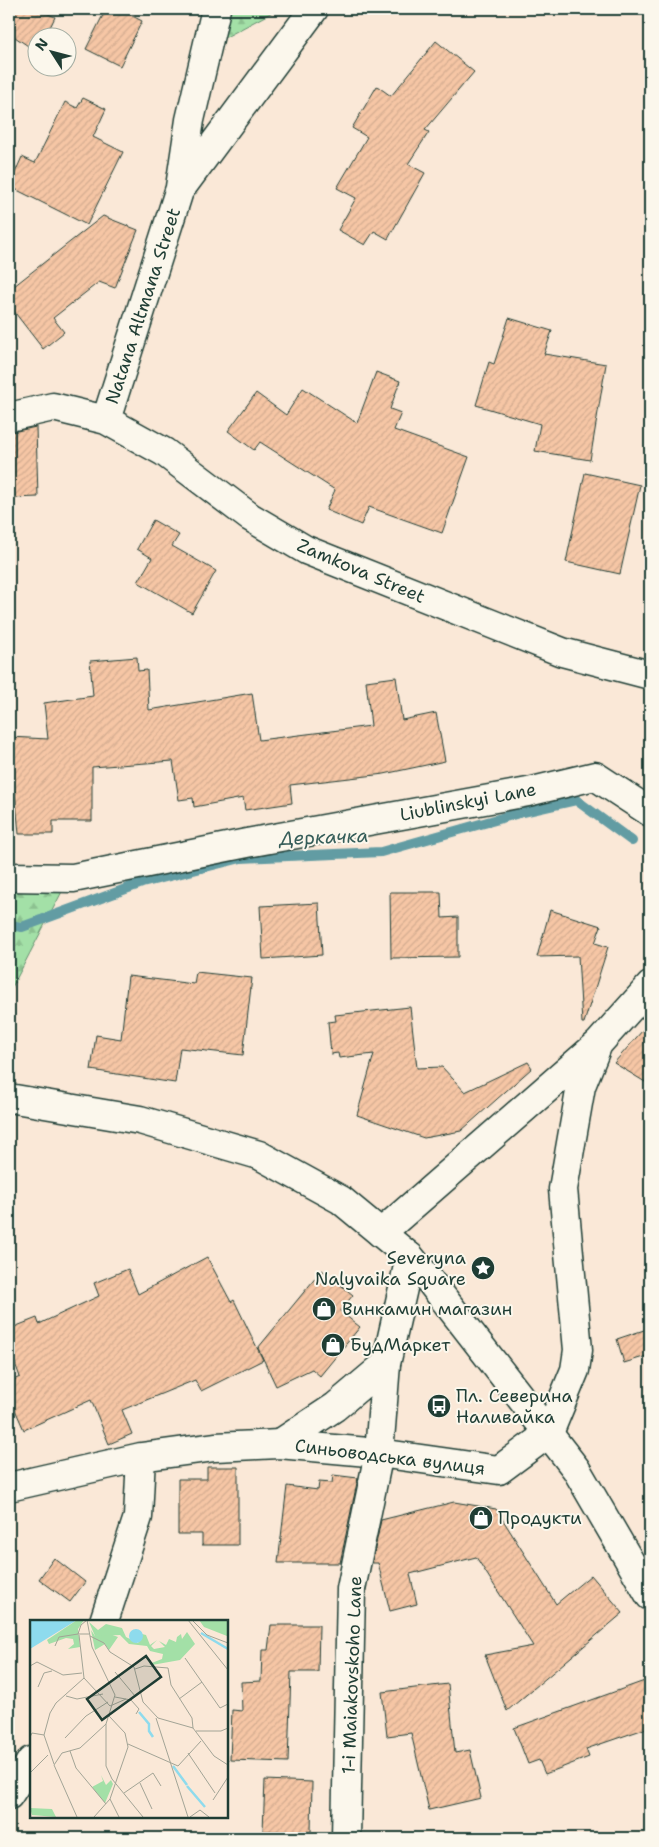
<svg xmlns="http://www.w3.org/2000/svg" width="659" height="1847" font-family="'Shantell Sans',sans-serif">
	<defs>
		<pattern id="forest-firs" width="22" height="20" patternUnits="userSpaceOnUse" patternTransform="scale(1.25)"><rect width="22" height="20" fill="#a3e0a7"/><path d="M5 1l3.5 6h-7zM16 11l3.5 6h-7z" fill="#8cc190"/></pattern>
		<pattern id="building-hatch" width="6" height="6" patternUnits="userSpaceOnUse" patternTransform="scale(1.25)"><rect width="6" height="6" fill="#f6c6a5"/><path d="M-1 1l2-2M0 6l6-6M5 7l2-2" fill="none" stroke="#d2ab8f"/></pattern>
	</defs>
	<rect width="100%" height="100%" fill="#fae8d7"/>
	<filter id="ink" filterUnits="userSpaceOnUse"><feTurbulence type="fractalNoise" baseFrequency=".02" numOctaves="2"/><feDisplacementMap in="SourceGraphic" scale="10" xChannelSelector="R" yChannelSelector="G"/><feConvolveMatrix kernelMatrix="1 2 1 2 8 2 1 2 1" color-interpolation-filters="sRGB"/></filter>
	<g filter="url(#ink)">
		<path fill="url(#forest-firs)" stroke="#618e6e" d="M221,9H278L213,44Z
			M9,881L67,882L9,993Z"/>
		<g fill="none" stroke-linecap="round" stroke-linejoin="round">
			<path stroke="#629ca3" stroke-width="10" d="M9,925L22,927L142,883L241,858L381,852L523,812L576,800L632,841"/>
		</g>
		<path fill="url(#building-hatch)" stroke="#1f3d34" d="M9,9H37L55,17L45,38H38L37,52L9,33Z
			M106,9H119L142,21L120,66L86,49Z
			M436,41L474,72L425,130L429,132L408,164L425,173L388,239L374,231L365,245L338,230L356,198L337,188L367,137L352,128L377,86L391,96Z
			M83,98L106,109L93,137L123,152L87,225L9,186L22,157L35,163L65,102L77,108Z
			M103,216L138,230L115,288L99,282L53,318L64,332L43,349L9,305V290Z
			M509,318L552,331L544,354L606,364L590,460L535,451L540,424L476,405L489,362L494,364Z
			M376,372L400,381L390,409L401,413L394,430L469,457L442,533L369,507L361,525L326,510L335,490L260,442L254,450L228,431L256,393L286,415L303,388L357,423Z
			M36,427L38,497L13,498L12,432Z
			M585,473L640,485L620,574L566,562Z
			M153,520L179,535L172,546L216,571L192,613L138,582L152,558L137,549Z
			M137,657L138,671L147,670L149,710L252,693L259,740L371,726L366,681L396,677L402,720L436,713L445,761L384,774L290,785L292,803L245,810L243,798L194,807L193,798L179,800L173,761L92,767V821H53V834H19L15,791H9V737L48,739L44,703L93,696L90,661Z
			M390,892H441L442,918L458,917V957L391,958Z
			M319,903L322,955L263,959L260,906Z
			M550,910L601,926L595,943L608,947L584,1023H582L578,956L537,957Z
			M196,972L252,978L243,1055L180,1048L175,1083L91,1070L96,1035L121,1039L128,976L194,984Z
			M410,1007L417,1068L442,1067L465,1092L528,1062L532,1068L461,1131L424,1138L357,1115L374,1054L339,1058L338,1053L331,1054L328,1022L336,1021L335,1015Z
			M650,1022V1085L614,1063Z
			M207,1257L231,1302L234,1300L263,1360L201,1391L195,1380L122,1410L132,1434L109,1444L91,1400L24,1430L9,1396V1382L20,1377L9,1347V1329L37,1318L39,1324L99,1296L94,1283L128,1269L138,1294Z
			M322,1270L353,1295L340,1311L360,1327L320,1376L312,1369L276,1386L258,1348Z
			M650,1328V1355L624,1363L617,1339Z
			M207,1467H238V1545H202V1534H178V1479H207Z
			M333,1475L358,1478L340,1563H278L287,1486L318,1490L319,1482L332,1483Z
			M454,1502L496,1509L556,1604L591,1575L623,1613L507,1711L485,1655L533,1646L476,1557L410,1574L417,1604L390,1611L378,1563H372L381,1520Z
			M54,1558L85,1582L70,1602L39,1579Z
			M271,1625H319L318,1672H291L288,1762L230,1760L232,1710L242,1711L241,1682L261,1681L262,1650H268Z
			M650,1679V1727L586,1749L589,1757L545,1774L539,1760L528,1764L514,1728Z
			M448,1684L455,1753L470,1750L481,1798L429,1810L411,1733L387,1736L382,1692Z
			M265,1780L312,1782L311,1832L263,1831Z"/>
		<g fill="none" stroke-linecap="round" stroke-linejoin="round">
			<g stroke="#1f3d34" stroke-width="31">
				<path id="minor" d="M180,187L190,120L216,9
					M9,417L53,407L106,420L164,452L250,517L306,550L562,652L650,675
					M106,420L179,191L314,9
					M9,877L73,878L247,843L528,792L595,776L650,812
					M381,1233L598,1044L650,986
					M279,1444L335,1407L386,1364
					M9,1487L141,1457L215,1447L279,1444L379,1453L499,1470L549,1433L575,1370L578,1350L563,1189L581,1086L598,1044
					M104,1621L138,1517L141,1457
					M9,1795L31,1761
					M346,1838L351,1589L379,1453L386,1364L410,1257"/>
			</g>
			<g stroke="#1f3d34" stroke-width="31">
				<path id="secondary" d="M9,1098L140,1120L259,1155L341,1200L410,1257L426,1276L576,1469L650,1596"/>
			</g>
			<use href="#minor" stroke="#fbf7ec" stroke-width="28"/>
			<use href="#secondary" stroke="#fbf7ec" stroke-width="28"/>
		</g>
	</g>
	<defs>
		<g id="sight-disc" transform="scale(1.25)"><circle r="9.5" fill="#1f3d34" stroke="#fbf7ec"/><path d="M0-6L1.8-2.2L6-1.7L2.9 1.2L3.7 5.4L0 3.3L-3.7 5.4L-2.9 1.2L-6-1.7L-1.8-2.2Z" fill="#fff"/></g>
		<g id="shop-disc" transform="scale(1.25)"><circle r="9.5" fill="#1f3d34" stroke="#fbf7ec"/><path d="M-5-2.5h2.3a2.7 3.5 0 0 1 5.4 0H5L5.5 6h-11ZM-1.5-2.5h3a1.5 2.3 0 0 0-3 0Z" fill="#fff"/></g>
		<g id="bus-disc" transform="scale(1.25)"><circle r="9.5" fill="#1f3d34" stroke="#fbf7ec"/><path d="M-5-6H5V4H4V6H2V4H-2V6H-4V4H-5ZM-3.5-4V0h7V-4ZM-3.5 1.2v1.5H-2V1.2ZM2 1.2v1.5H3.5V1.2Z" fill="#fff"/></g>
	</defs>
	<g fill-rule="evenodd">
		<use href="#sight-disc" x="483" y="1268"/>
		<use href="#shop-disc" x="324" y="1309"/>
		<use href="#shop-disc" x="333" y="1345"/>
		<use href="#bus-disc" x="439" y="1406"/>
		<use href="#shop-disc" x="481" y="1518"/>
	</g>
	<g text-anchor="middle" dominant-baseline="central" stroke-width="4" stroke-linejoin="round" paint-order="stroke">
		<g font-size="18" fill="#1f3d34" stroke="#fbf7ec">
			<text transform="translate(143 306) rotate(-72)">Natana Altmana Street</text>
			<text transform="translate(361 571) rotate(23)">Zamkova Street</text>
			<text transform="translate(468 802) rotate(-11)">Liublinskyi Lane</text>
			<text transform="translate(390 1457) rotate(7)">Синьоводська вулиця</text>
			<text transform="translate(352 1675) rotate(-88)">1-i Maiakovskoho Lane</text>
		</g>
		<g font-size="18" fill="#1f3d34" stroke="#fbf7ec" text-anchor="start">
			<text x="466" y="1258" text-anchor="end">Severyna<tspan x="466" dy="21">Nalyvaika Square</tspan></text>
			<text x="342" y="1309">Винкамин магазин</text>
			<text x="350" y="1345">БудМаркет</text>
			<text x="456" y="1396">Пл. Северина<tspan x="456" dy="21">Наливайка</tspan></text>
			<text x="498" y="1518">Продукти</text>
		</g>
		<g font-size="19" font-style="italic" fill="#355d59" stroke="#fbf7ec">
			<text transform="translate(324 837) rotate(-2)">Деркачка</text>
		</g>
	</g>
	<g transform="translate(30 1620)">
		<rect width="198" height="198" fill="#fae8d7"/>
		<path d="M61,10L65,16L77,13L88,17L79,30L75,24L65,30ZM71,155L76,165L81,160L83,164L75,183L62,167L73,161ZM0,188L22,189L26,197L2,195Z" fill="#a3e0a7"/>
		<path d="M47,0H54L48,9L50,27L38,29L44,24L43,19L36,18L19,24L17,20ZM59,2L68,10L76,4L92,8L96,17L108,23L112,14L116,15L120,25L127,20L121,26L124,29L135,27L129,21L136,25L139,19L146,22L147,17L151,14L152,19L157,12L165,24L150,40L122,45L119,44L132,39L133,34L120,31L117,26L99,24L90,15L65,16Z" fill="#a3e0a7"/>
		<path d="M169,0H197V16L174,7Z" fill="#a3e0a7"/>
		<path d="M0,0H47L0,29ZM99 16a7 7 0 1 1 14 0a7 7 0 1 1-14 0Z" fill="#8edbed"/>
		<path fill="none" stroke="#8edbed" stroke-width="2.5" d="M171,13L198,29M109,92L119,104V111L123,117M143,146L157,165M157,166L175,187"/>
		<path fill="none" stroke="#a2a496" stroke-width="1" d="M57,0L51,5L48,14H59M57,0L62,27L85,75L76,104V146L82,159L113,197M72,0H109M158,0L198,50M162,0L177,15L198,23M49,15L54,58L80,86L96,79M60,16L74,23L80,32L104,47L113,82L128,98L163,108L184,136L198,145M25,26L29,17L48,14M155,38L190,88L198,84M0,46L7,42L33,55L52,53M105,49L114,46L138,48L141,65L162,98L163,108M85,52L105,76L101,80L85,77M8,67L14,53L22,51M36,76L47,79L73,74M149,79L172,62M101,80L109,89L106,94M126,98L158,197M166,111H191L198,108M0,117L2,113L14,115M35,118L56,96L78,82M98,124L148,146L171,121M40,131L46,148L76,184M158,133L185,173M24,144L14,115L20,93L26,83L54,58M0,153L18,135M110,163L122,189M94,173L123,153L131,166M80,179L89,197M183,180L198,157M47,197L24,145L32,133L50,128L76,104M64,197L80,179L98,127L95,113L79,96M160,197L170,190L179,197"/>
		<path fill="#1f3d34" fill-opacity="0.15" stroke="#1f3d34" stroke-width="2.5" d="M116,36L131,57L72,100L57,79Z"/>
		<rect width="198" height="198" fill="none" stroke="#1f3d34" stroke-width="2.5"/>
	</g>
	<rect width="659" height="1847" fill="none" stroke="#fbf7ec" stroke-width="30"/>
	<rect x="15" y="15" width="629" height="1817" fill="none" stroke="#1f3d34" stroke-width="2" filter="url(#ink)"/>
	<g transform="translate(52 52) rotate(306)"><circle r="24" fill="#fbf7ec" stroke="#a3ada2"/>
	<path d="M0-4L9 19L0 12L-9 19Z" fill="#1f3d34"/>
	<text y="-8" font-size="14" font-weight="bold" text-anchor="middle" fill="#1f3d34">N</text>
	</g>
</svg>
